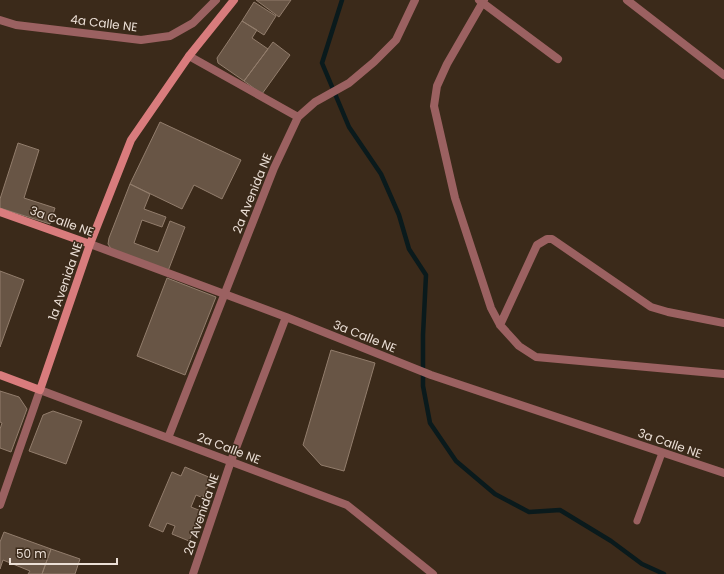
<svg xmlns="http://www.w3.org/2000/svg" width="724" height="574" font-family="Poppins,sans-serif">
	<rect width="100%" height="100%" fill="#3b2a1a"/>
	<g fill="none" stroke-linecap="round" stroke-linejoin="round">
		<path stroke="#0a1a1c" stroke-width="4.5" d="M342,0L322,63L349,127L381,174L399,215L409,249L426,275L423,335V386L430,423L456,461L495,494L529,512L560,510L611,541L642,564L664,574"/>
	</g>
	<path fill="#685545" stroke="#927d6c" d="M256,0H291L279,17Z
		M254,2L276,16L264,35L242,21Z
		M242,21L257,30L252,38L268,49L244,81L218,63L217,58Z
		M273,42L290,55L262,94L244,81Z
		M160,122L241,160L222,199L194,185L182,209L130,184Z
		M18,143L39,150L24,198L55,208L50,224L0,208V199Z
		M130,184L150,194L144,209L166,217L162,227L142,220L134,243L158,252L170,221L185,227L168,271L112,250L108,244L109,238Z
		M0,271L24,280L0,347Z
		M167,278L216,297L185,375L137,356Z
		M331,350L375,363L344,471L321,465L303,445Z
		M0,391L19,397L27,409L11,452L0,448V429L2,423L0,422Z
		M53,411L82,421L66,464L29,451L43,415Z
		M185,467L211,478L203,498L196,495L191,507L201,511L189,541L172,534L175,526L167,523L163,532L149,526L172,472L181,476Z
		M4,532L51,549L42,574H28L30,571L3,560L0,569V542Z
		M51,549L80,559L75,574H42Z"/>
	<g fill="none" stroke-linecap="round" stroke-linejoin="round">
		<path stroke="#9b6161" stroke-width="7" d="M637,521L662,453"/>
		<path stroke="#9b6161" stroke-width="8" d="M479,0L558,59
			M484,0L447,64L437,86L434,106L455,198L491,308L500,325L519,346L536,357L724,374
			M627,0L724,75
			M0,20L16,25L141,40L170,36L193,23L216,0
			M189,56L298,117
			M90,244L286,317L431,375L724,473
			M500,325L537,245L547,239H552L651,307L668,312L724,323
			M168,438L274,168L298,117L315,102L349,83L374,62L396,40L415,0
			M0,505L40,390L347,505L433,574
			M193,574L231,461L286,317"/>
		<path stroke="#d97c7d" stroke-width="8" d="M0,212L90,244
			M0,375L40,390L90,244L131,140L189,56L234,0"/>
	</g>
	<g text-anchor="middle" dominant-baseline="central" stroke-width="3" stroke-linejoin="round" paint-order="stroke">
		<g font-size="12" fill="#ebdfd6" stroke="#3b2a1a">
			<text transform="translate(104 23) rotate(7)">4a Calle NE</text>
			<text transform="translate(252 193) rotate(-68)">2a Avenida NE</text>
			<text transform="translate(62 221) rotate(20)">3a Calle NE</text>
			<text transform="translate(65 281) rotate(-71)">1a Avenida NE</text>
			<text transform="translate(365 336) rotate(22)">3a Calle NE</text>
			<text transform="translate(670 443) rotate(19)">3a Calle NE</text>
			<text transform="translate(229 448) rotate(21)">2a Calle NE</text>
			<text transform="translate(201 514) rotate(-71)">2a Avenida NE</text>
		</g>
	</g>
	<path d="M10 558v6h107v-6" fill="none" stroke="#ebdfd6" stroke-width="2"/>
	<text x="16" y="558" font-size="12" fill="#ebdfd6" stroke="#3b2a1a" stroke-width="3" paint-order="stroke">50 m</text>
</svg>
